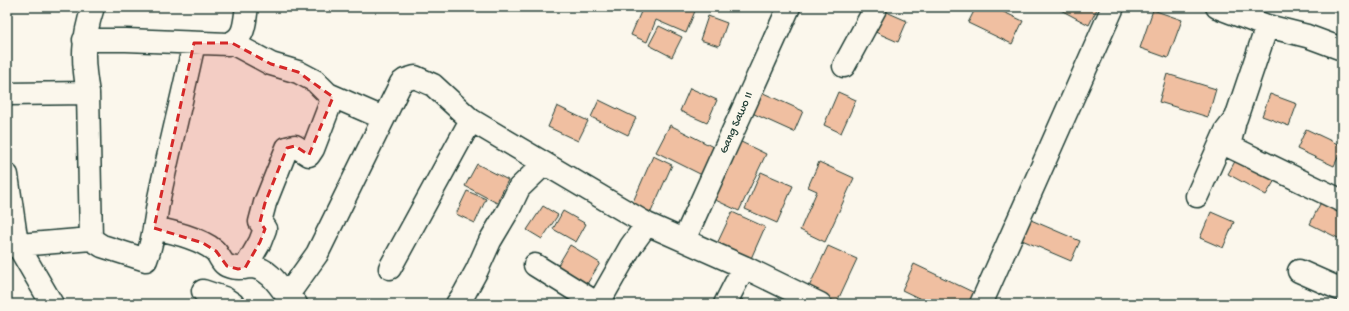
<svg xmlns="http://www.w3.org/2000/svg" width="1349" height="311" font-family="'Gochi Hand',sans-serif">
	<rect width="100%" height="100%" fill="#fbf7ec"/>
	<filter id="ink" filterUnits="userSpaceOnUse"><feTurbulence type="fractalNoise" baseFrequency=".025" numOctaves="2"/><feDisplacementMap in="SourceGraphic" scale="8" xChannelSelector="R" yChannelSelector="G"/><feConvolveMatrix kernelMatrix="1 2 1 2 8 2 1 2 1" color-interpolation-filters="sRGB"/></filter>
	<g filter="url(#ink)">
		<path fill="#f0bfa1" stroke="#1f3d34" d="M643,7H686L695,11L686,33L656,20L647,42L631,35Z
			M976,7H993L1023,21L1012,44L968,23Z
			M1055,7H1098L1089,25Z
			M882,10L907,21L898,42L873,31Z
			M1153,10L1182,20L1168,58L1140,48Z
			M708,16L727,23L719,46L700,40Z
			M659,26L682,37L672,57L649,45Z
			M1167,74L1216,89L1208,117L1159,102Z
			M690,88L717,100L707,123L680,111Z
			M761,92L803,111L794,132L752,113Z
			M838,92L856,100L841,133L824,125Z
			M1270,94L1297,104L1289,126L1262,116Z
			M599,100L636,118L628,135L591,117Z
			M557,106L588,121L578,141L548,127Z
			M670,125L717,149L704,176L656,152Z
			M1306,129L1342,146V149L1334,166L1297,149Z
			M737,140L766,154L739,211L709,197Z
			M1239,154L1278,175L1266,195L1228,174Z
			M653,156L672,165L651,212L632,204Z
			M819,162L854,178L825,242L800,230L817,191L808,187Z
			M477,164L508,180L497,203L465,186Z
			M761,172L793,186L777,223L745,209Z
			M467,191L486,199L475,223L456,214Z
			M1322,200L1342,210V240L1310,224Z
			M543,206L558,215L542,239L527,230Z
			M563,211L586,224L576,242L553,229Z
			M732,212L765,227L749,263L715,248Z
			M1211,212L1234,222L1223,248L1200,238Z
			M1024,217L1080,241L1071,261L1015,237Z
			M570,245L600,263L587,284L557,267Z
			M828,246L857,259L837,302L808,289Z
			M914,264L979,295L975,304H931L902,290Z
			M734,295L751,304H729Z"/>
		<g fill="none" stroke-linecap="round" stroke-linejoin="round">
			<g stroke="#1f3d34" stroke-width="25">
				<path id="minor" d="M1217,7L1267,26L1307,36L1342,49
					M84,40H126L228,44C246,38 244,23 247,7
					M232,43L271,64L298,72L315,81L328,94L383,118
					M844,66L876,7
					M7,94L88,93C82,59 82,41 93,7
					M1234,125L1229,146L1342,201
					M7,175L17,244L52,304
					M1197,196L1226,131L1236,118L1267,26
					M154,228C173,232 199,238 214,250C220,255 221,264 228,266C237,270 244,267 253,267C269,269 278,284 287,296
					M91,239L102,246L146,260C154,240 155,219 159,198C170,146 183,95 194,43
					M684,240L789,7
					M7,246L91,239L88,93
					M535,265L598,304
					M245,268L260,242L265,229L260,222L265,203L287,148L295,146L309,155L313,149L333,97
					M390,268L471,120
					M1299,271L1342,290
					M203,291L224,298L233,304
					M296,304L287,296L317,254L401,83L405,80L415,77L433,85L471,120L647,224L744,267L820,304
					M457,304L464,294L477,270L490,241L509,209L519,188L544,164
					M598,304L631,246L647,224
					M725,304L744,267
					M981,304L1113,7"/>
			</g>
			<use href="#minor" stroke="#fbf7ec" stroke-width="22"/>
		</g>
	</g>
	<path fill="#d62828" fill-opacity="0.2" stroke="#d62828" stroke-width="3" stroke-dasharray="8 5" stroke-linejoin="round" d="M194,43H232L271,64L298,72L333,97L309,155L295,146L287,148L265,203L260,222L265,229L260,242L245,268L238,269L227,266L216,251L203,243L154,228Z"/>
	<g text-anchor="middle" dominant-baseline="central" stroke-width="4" stroke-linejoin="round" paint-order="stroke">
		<g font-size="12" fill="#1f3d34" stroke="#fbf7ec">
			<text transform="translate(737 123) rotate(-66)">Gang Sawo II</text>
		</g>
	</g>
	<rect width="1349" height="311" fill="none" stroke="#fbf7ec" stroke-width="24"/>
	<rect x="12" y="12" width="1325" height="287" fill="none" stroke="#1f3d34" stroke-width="1.5" filter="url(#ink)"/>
</svg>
